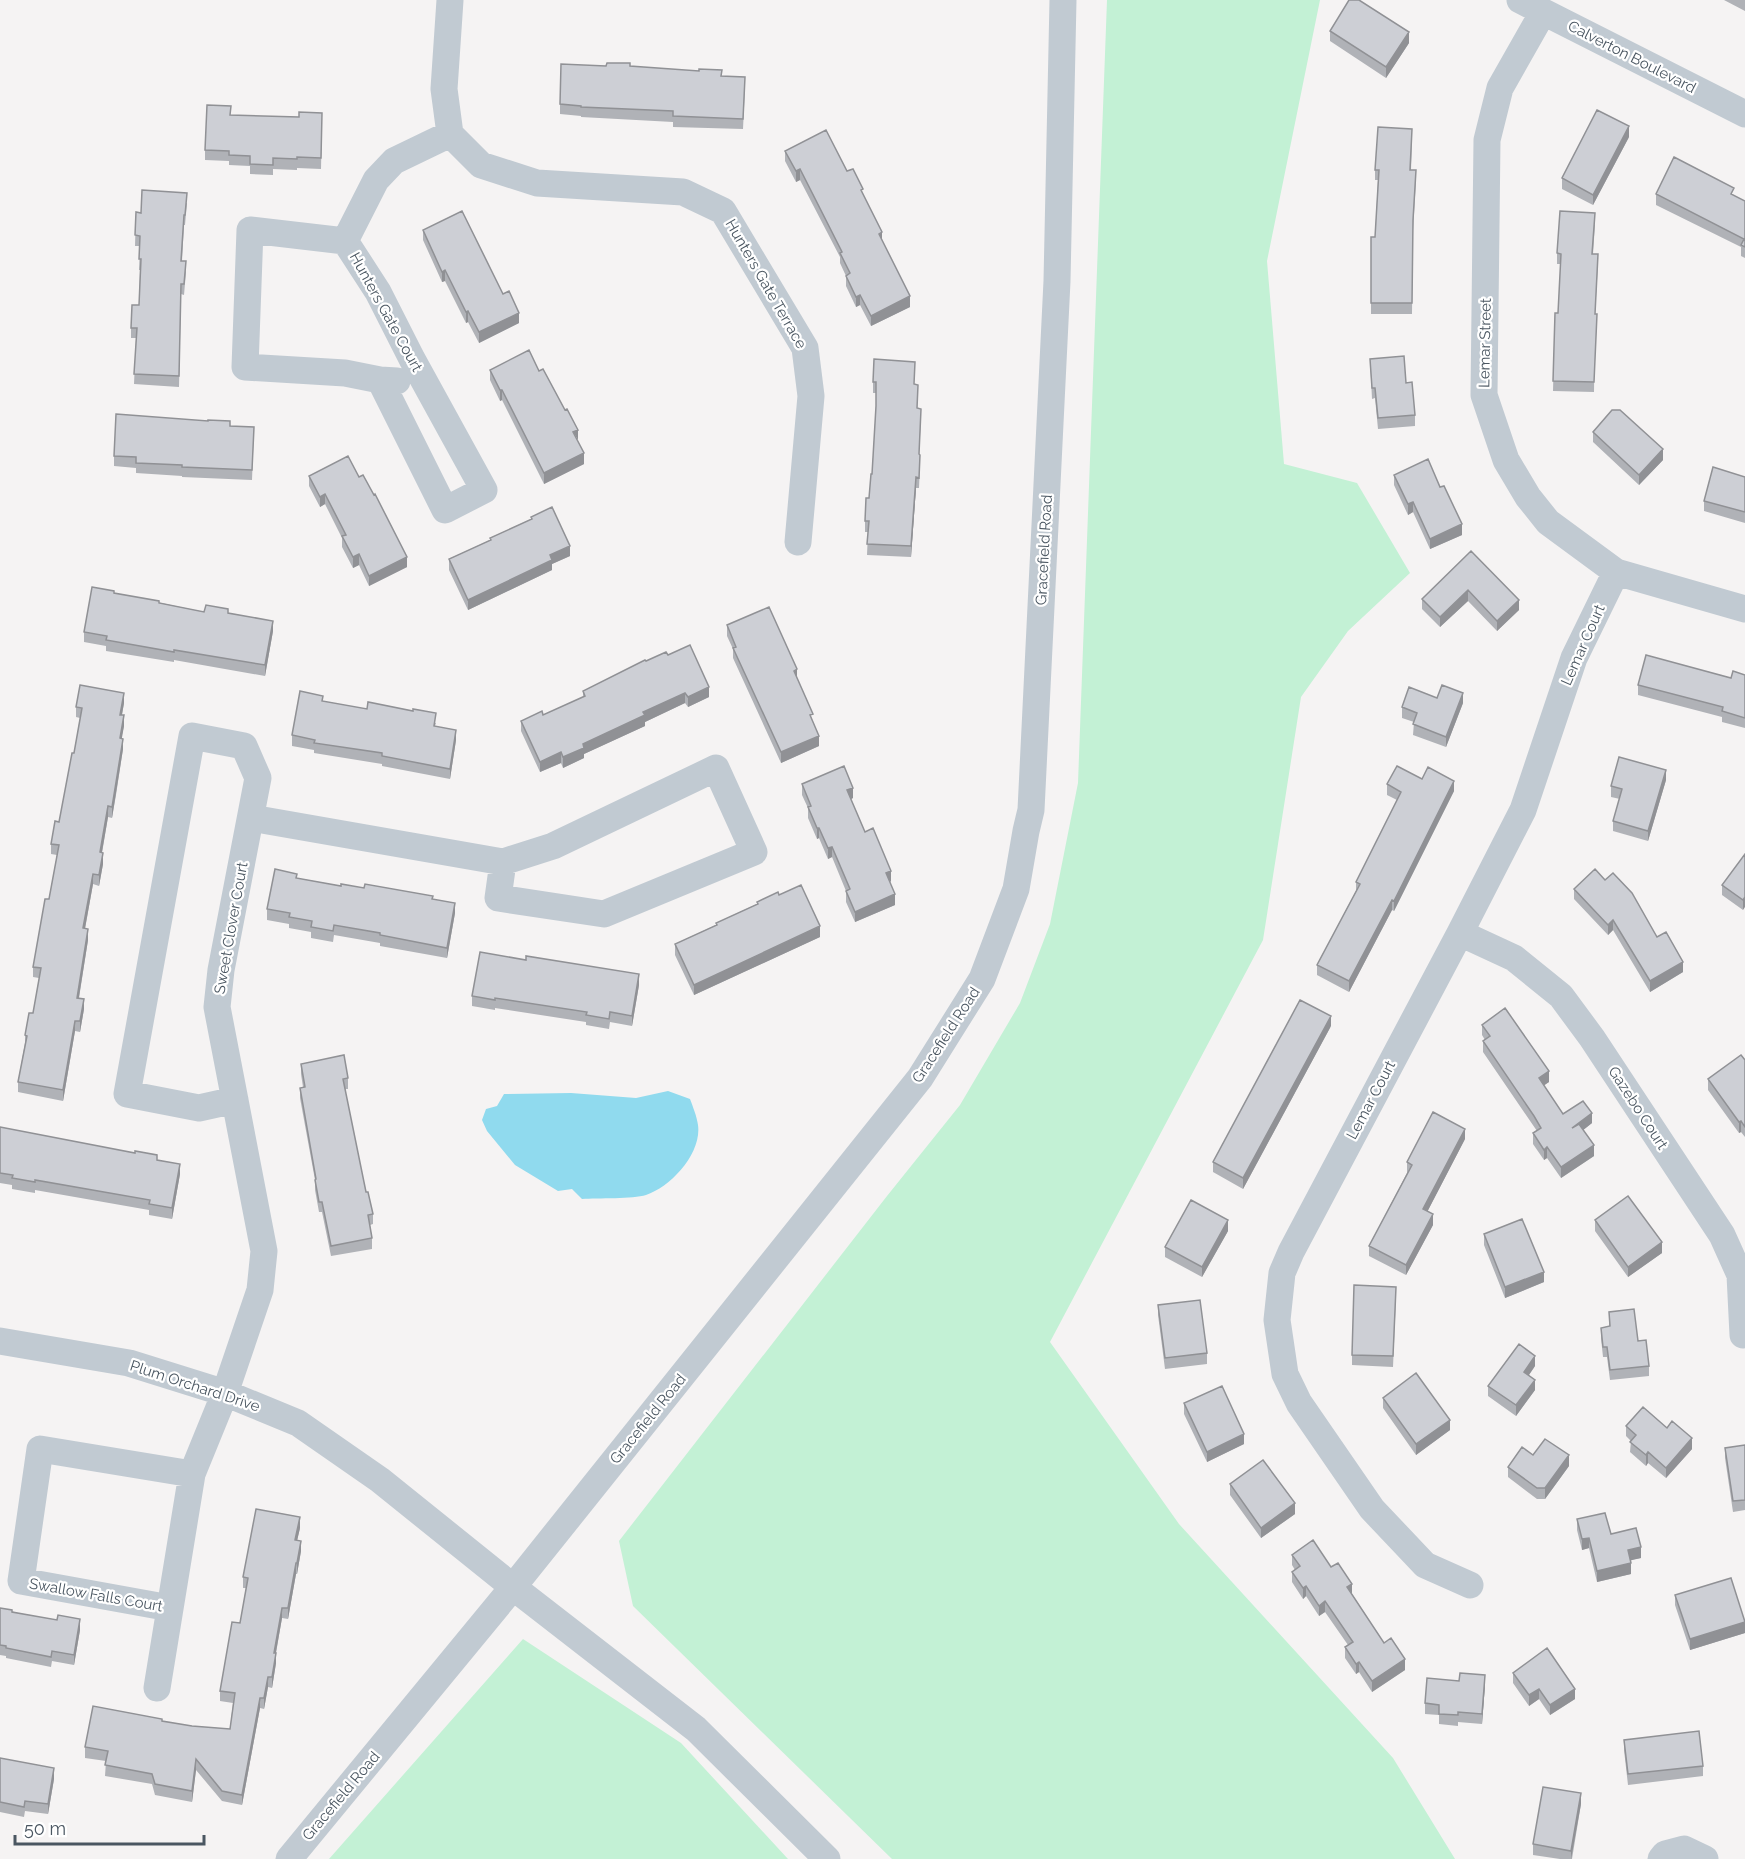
<svg xmlns="http://www.w3.org/2000/svg" width="1745" height="1859" font-family="Raleway,sans-serif">
	<rect width="100%" height="100%" fill="#f5f3f3"/>
	<path fill="#c3f1d5" d="M1107,0H1320L1267,261L1284,464L1357,483L1410,573L1348,631L1301,697L1263,940L1050,1342L1179,1524L1393,1758L1455,1859H892L633,1606L619,1541L887,1196L960,1105L1020,1003L1050,924L1078,783Z
		M523,1639L681,1743L788,1859H329Z"/>
	<path fill="#90daee" d="M668,1091L690,1099C693,1107 697,1117 698,1125C702,1153 671,1187 646,1195C633,1199 598,1198 582,1199L572,1189L558,1191L515,1165L487,1131L482,1120L486,1109L497,1106L504,1094L571,1093L636,1098Z"/>
	<g fill="none" stroke-linecap="round" stroke-linejoin="round">
		<path stroke="#c1cad2" stroke-width="27" d="M450,0L444,89L450,134
			M1520,0L1745,114
			M1543,12L1500,88L1487,140L1484,395L1506,460L1528,497L1548,522L1616,572L1745,609
			M450,134L481,165L537,183L683,192L723,211L805,348L811,396L798,542
			M345,241L250,230L245,367L345,373L380,380L397,381
			M380,380L445,510L484,490L412,359L378,292L345,241L376,180L394,161L450,134
			M251,818L503,862L553,846L716,768L754,852L604,914L498,898L503,862
			M1460,933L1514,958L1561,996L1592,1038L1722,1235L1740,1275L1743,1335
			M0,1341L129,1363L225,1393L298,1423L380,1480L513,1587L696,1729L827,1859
			M1470,1585L1425,1565L1372,1509L1299,1403L1285,1374L1277,1320L1282,1273L1291,1252L1460,933L1523,810L1574,658L1616,572
			M170,1608L21,1581L40,1449L192,1474
			M157,1688L192,1474L225,1393L260,1290L264,1251L217,1007L221,970L258,778L244,746L192,736L127,1094L199,1108L235,1100
			M289,1859L513,1587L920,1078L982,979L1016,889L1026,831L1031,810L1057,281L1063,0
			M1661,1859L1665,1854L1684,1849L1705,1859"/>
	</g>
	<path fill="#b0b2b7" d="M1724,0H1745V11Z
		M1330,31L1409,43L1386,78L1330,41Z
		M630,66L722,76L745,87L743,129L673,127V122L581,117V116L560,114V104Z
		M231,115L322,123L321,169L297,168V170L273,169V175L250,174V166L229,165V161L205,160V150Z
		M1629,137L1593,205L1562,189V178Z
		M1412,140L1411,170L1416,180L1413,231L1412,314H1371V237H1375L1378,180H1375V170Z
		M785,151L847,171L863,194L910,307L871,326L860,305L856,307L846,286V276L840,263V257L800,180L796,182L785,161Z
		M1656,194L1734,196L1745,201V258L1741,256V247L1656,205Z
		M187,203L185,225H184L182,261L186,272L184,295L181,294L179,387L134,384L136,338H131V328L139,305L140,270H139L140,246H135L136,212L141,213Z
		M1595,224L1593,254L1598,264L1595,314L1594,392L1553,391L1555,313H1558L1561,264H1557V253Z
		M423,230L503,294L519,323L479,343L468,322L466,323L445,281L442,282L423,240Z
		M1370,359L1406,383L1415,415V426L1378,429L1375,398L1372,399Z
		M490,370L539,371L584,464L544,484L502,400L500,401L490,380Z
		M915,372L914,384L918,395L917,409L921,419L919,454L920,465L919,488H916L911,557L867,555L868,532H865V521L869,498L872,474L876,406V393H873V382Z
		M230,426L254,427L252,480L182,477V476L136,473V468L114,466V456Z
		M1593,432L1663,460L1639,485L1593,442Z
		M1394,475L1440,487L1462,535L1430,549L1413,512L1408,515L1394,485Z
		M309,476L407,567L369,586L359,565L353,568L342,547V538L325,504L320,507L309,486Z
		M1745,477V523L1704,511V501Z
		M531,517L570,556L552,564V570L468,610L449,570V559L490,540V538L531,519Z
		M1471,551L1519,610L1497,631L1468,601L1440,627L1422,609V599Z
		M114,593L204,612L228,613L273,631L265,676L174,660V662L106,651V646L84,642V632Z
		M727,625L797,679L813,722L819,746L781,763L733,658V649L727,636Z
		M646,661L709,697L688,707L685,703L645,722V726L584,754V758L563,768L561,763L540,772L521,731V721L543,715L583,697V691Z
		M1745,675V728L1722,722V717L1638,695V685L1731,678Z
		M1437,698L1463,703L1446,747L1413,735L1414,722L1402,718V707Z
		M323,701L436,723L435,726L456,740L450,779L382,766V764L314,753V750L292,746V735Z
		M124,703L122,715L124,726L121,739L123,749L116,795L112,818L108,817L102,853L103,864L99,886L93,884L85,929L88,940L79,998L84,1009L80,1032L75,1031L63,1101L18,1092V1082L25,1043V1035L33,1013L39,978L33,977V967L49,899L57,855L51,854V844L59,822L74,753L80,718L76,717V707Z
		M1422,779L1454,791L1394,911L1392,910L1349,992L1317,975V965L1356,891V882L1397,800L1387,795V784Z
		M1666,780L1648,841L1613,831V821L1620,799L1611,797V786Z
		M802,784L853,798L851,799L865,832L891,881L890,882L895,905L855,922L846,902V891L832,857L828,859L819,838L817,839L808,818V808L802,795Z
		M1745,854L1743,910L1722,895V885Z
		M297,878L341,886L364,888L433,899L455,913L447,958L380,946V943L334,935L333,942L311,938V932L289,928V924L267,920V909Z
		M1574,889L1657,937L1683,972L1650,992L1613,930L1608,935L1574,899Z
		M779,895L820,937L694,995L675,955V944L716,925V923L757,904V902Z
		M639,985L632,1026L610,1022L609,1029L586,1025V1022L495,1008V1010L472,1006V996Z
		M1482,1025L1549,1082L1543,1085L1563,1114L1592,1123L1583,1130L1594,1156L1561,1178L1547,1158L1544,1160L1533,1144V1133L1537,1131L1483,1052V1041L1485,1040L1482,1035Z
		M1331,1026L1243,1189L1213,1172V1162Z
		M1745,1060V1137L1741,1132L1739,1133L1708,1090V1079Z
		M301,1064L348,1078V1089H345L366,1192L373,1214V1224L370,1225L372,1238V1249L331,1256L322,1212H319L315,1190V1180L300,1098V1088L303,1087L301,1074Z
		M0,1127L157,1160L180,1174L172,1219L149,1215V1210L35,1190V1193L12,1189V1185L0,1183Z
		M1465,1139L1427,1212L1433,1225L1406,1275L1369,1256V1246L1407,1173V1162Z
		M1595,1220L1662,1253L1628,1277L1595,1231Z
		M1228,1231L1202,1277L1165,1257V1247Z
		M1484,1234L1544,1282L1505,1298L1484,1245Z
		M1396,1297L1393,1367L1352,1365V1355Z
		M1158,1305L1207,1353V1364L1165,1369L1158,1315Z
		M1609,1312L1638,1341L1649,1366V1376L1610,1380L1607,1357H1603L1601,1338V1328L1609,1326Z
		M1535,1366L1529,1375L1535,1390L1516,1416L1488,1396V1386Z
		M1383,1398L1450,1430L1416,1455L1383,1408Z
		M1184,1403L1244,1444L1207,1462L1184,1414Z
		M1626,1426L1667,1428L1692,1449L1666,1478L1648,1463L1646,1466L1630,1452L1631,1441L1626,1436Z
		M1745,1445V1510L1733,1512L1725,1458V1448Z
		M1533,1455L1569,1466L1545,1499H1537L1508,1477V1467Z
		M1230,1484L1295,1514L1261,1538L1230,1495Z
		M1577,1519L1611,1534L1641,1558L1630,1560L1631,1574L1597,1582L1589,1548L1582,1550L1577,1530Z
		M300,1528L297,1540L301,1551L297,1574H296L288,1619L282,1618L276,1653V1663L272,1688L268,1687L264,1709L260,1708L242,1805L222,1801L196,1770L192,1802L155,1795L152,1784L105,1776L106,1761L85,1758V1747L162,1721L192,1726L230,1729L233,1703L220,1701V1691L240,1623L246,1588H243V1577Z
		M1292,1555L1331,1567L1352,1594L1384,1643L1405,1670L1372,1692L1359,1672L1356,1674L1345,1658V1647L1348,1645L1325,1612L1319,1616L1306,1596L1303,1599L1292,1582V1572L1295,1570L1292,1565Z
		M1675,1595L1745,1622V1633L1690,1650L1675,1605Z
		M0,1608L80,1630L74,1665L52,1661L51,1667L6,1658V1656L0,1655Z
		M1513,1673L1575,1699L1550,1715L1539,1699L1529,1706L1513,1683Z
		M1485,1685L1482,1724L1458,1722V1726L1439,1724V1715L1425,1714V1703Z
		M1624,1740L1703,1766V1776L1628,1785L1624,1750Z
		M0,1758L54,1779L48,1814L25,1811L24,1817L0,1812Z
		M1581,1804L1572,1859H1560L1533,1855V1844Z"/>
	<path fill="#909195" d="M1409,32V43L1386,78V67Z
		M1629,126V137L1593,205V195Z
		M800,169V180L796,182V171Z
		M882,232V242L879,234Z
		M445,270V281L442,282V272Z
		M860,295V305L856,307V297Z
		M910,296V307L871,326V316Z
		M468,311V322L466,323V312Z
		M519,313V323L479,343V332Z
		M500,390H502V400L500,401Z
		M578,430V440L573,432Z
		M1663,449V460L1639,485V475Z
		M584,453V464L544,484V473Z
		M916,477V488L911,557V546Z
		M325,494V504L320,507V497Z
		M1413,502V512L1408,515V504Z
		M1462,524V535L1430,549V539Z
		M570,546V556L552,564V570L468,610V600L550,555Z
		M359,554V565L353,568V557Z
		M407,557V567L369,586V576Z
		M1468,590V601L1440,627V617Z
		M1519,600V610L1497,631V621Z
		M273,621V631L265,676V665Z
		M797,669V680L794,671Z
		M709,687V697L688,707V697Z
		M124,693V703L120,725V715Z
		M685,693V703L645,722V726L584,754V758L563,768V757L583,744L643,712Z
		M1463,693V703L1446,747V737Z
		M124,715V726L120,749V738Z
		M456,730V740L450,779V769Z
		M819,736V746L781,763V752Z
		M123,739V749L112,818V807Z
		M561,752V763L540,772V762Z
		M1666,770V780L1648,841V831Z
		M1454,781V791L1394,911V901Z
		M853,788V798L847,801V790Z
		M108,806V817L100,863V852Z
		M817,828H819V838L817,839Z
		M832,847V857L828,859V848Z
		M103,853V864L99,886V875Z
		M891,871V881L886,884V873Z
		M93,874V884L83,939V928Z
		M895,894V905L855,922V912Z
		M1745,897V907L1743,910V900Z
		M1392,900V910L1349,992V981Z
		M455,903V913L447,958V948Z
		M1613,920V930L1608,935V925Z
		M820,926V937L694,995V985Z
		M88,929V940L77,1009V998Z
		M1683,962V972L1650,992V981Z
		M639,974V985L632,1026V1016Z
		M84,999V1009L80,1032V1021Z
		M1331,1016V1026L1243,1189V1178Z
		M75,1021V1031L63,1101V1090Z
		M1549,1071V1082L1539,1089V1078Z
		M1592,1113V1123L1572,1139V1128Z
		M1741,1121V1132L1739,1133V1122Z
		M1465,1129V1139L1423,1220V1209Z
		M1594,1145V1156L1561,1178V1167Z
		M1547,1147V1158L1544,1160V1150Z
		M180,1164V1174L172,1219V1208Z
		M1433,1214V1225L1406,1275V1265Z
		M1228,1220V1231L1202,1277V1267Z
		M1662,1242V1253L1628,1277V1267Z
		M1544,1272V1282L1505,1298V1287Z
		M1535,1356V1366L1524,1382V1372Z
		M1535,1380V1390L1516,1416V1405Z
		M1450,1420V1430L1416,1455V1444Z
		M1244,1434V1444L1207,1462V1452Z
		M1692,1438V1449L1666,1478V1468Z
		M1648,1452V1463L1646,1466V1455Z
		M1569,1455V1466L1545,1499V1488Z
		M1295,1503V1514L1261,1538V1528Z
		M300,1517V1528L295,1550V1540Z
		M1589,1538V1548L1582,1550V1539Z
		M301,1541V1551L297,1574V1563Z
		M1641,1547V1558L1628,1561V1550Z
		M296,1563V1574L288,1619V1608Z
		M1631,1563V1574L1597,1582V1571Z
		M1352,1584V1594L1347,1587Z
		M1306,1586V1596L1303,1599V1588Z
		M1325,1601V1612L1319,1616V1606Z
		M282,1608V1618L274,1663V1653Z
		M80,1619V1630L74,1665V1655Z
		M1745,1622V1633L1690,1650V1639Z
		M276,1653V1663L272,1688V1677Z
		M1405,1659V1670L1372,1692V1681Z
		M1359,1662V1672L1356,1674V1664Z
		M1485,1675V1685L1482,1724V1714Z
		M268,1677V1687L264,1709V1698Z
		M1539,1689V1699L1529,1706V1695Z
		M1575,1689V1699L1550,1715V1705Z
		M260,1698V1708L242,1805V1795Z
		M196,1759V1770L192,1802V1791Z
		M54,1768V1779L48,1814V1804Z
		M1581,1793V1804L1571,1859V1851Z"/>
	<path fill="#cdcfd5" stroke="#909195" stroke-width="1.5" d="M1349,0H1359L1409,32L1386,67L1330,31Z
		M607,63H630V66L699,71V69L722,70L721,76L745,77L743,119L673,116V111L581,107V106L560,104L561,64L606,66Z
		M207,105L231,106L230,115L299,117V112L322,113L321,158L297,157V159L273,158V165L250,164V156L229,155V151L205,150Z
		M1597,110L1629,126L1593,195L1562,178Z
		M1378,127L1412,129L1410,170H1416L1413,220L1412,303H1371V237H1375L1379,170H1375Z
		M826,130L847,171L853,169L863,189L861,190L882,232L879,234L910,296L871,316L860,295L856,297L846,276L850,273L840,253L842,252L800,169L796,171L785,151Z
		M1674,157L1734,188L1731,194L1745,201V247L1741,245L1744,239L1656,194Z
		M142,190L187,193L185,215H184L181,261H186L184,284H181L179,376L134,374L137,328H131L132,305H139L141,259H139L140,236L135,235L136,212L141,213Z
		M462,211L503,294L509,291L519,313L479,332L468,311L466,312L445,270L442,272L423,230Z
		M1560,211L1595,213L1592,254H1598L1595,314H1597L1594,382L1553,381L1555,313H1558L1561,254L1557,253Z
		M529,350L539,371L543,369L565,410L567,409L578,430L573,432L584,453L544,473L502,390H500L490,370Z
		M1404,356L1406,383L1412,382L1415,415L1378,418L1375,388H1372L1370,359Z
		M874,359L915,362L914,384L918,385L917,408L921,409L919,454L920,455L919,478L916,477L911,546L867,544L869,521H865L866,498H869L871,474H872L876,406V382H873Z
		M1612,410H1620L1663,449L1639,475L1593,432Z
		M116,414L208,421V420L230,421V426L254,427L252,470L182,467V465L136,463V457L114,456Z
		M348,456L359,477L363,475L374,495L375,494L407,557L369,576L359,554L353,557L342,536L346,535L325,494L320,497L309,476Z
		M1428,459L1440,487L1444,486L1462,524L1430,539L1413,502L1408,504L1394,475Z
		M1713,467L1745,477V512L1704,501Z
		M552,507L570,546L550,555L552,560L468,600L449,559L491,540L490,538L532,519L531,517Z
		M1471,551L1519,600L1497,621L1468,590L1440,617L1422,599Z
		M92,587L114,591V593L159,601V603L204,612L206,605L228,609V613L273,621L265,665L174,650V652L106,640L107,636L84,632Z
		M769,607L797,669L794,671L813,714L810,715L819,736L781,752L733,648L736,647L727,625Z
		M690,645L709,687L688,697L685,693L643,712L645,715L583,744L584,748L563,757L561,752L540,762L521,721L542,711L543,715L585,696L583,691L645,660L646,661L666,652L668,655Z
		M1646,655L1731,678L1733,671L1745,675V718L1722,711L1723,707L1638,685Z
		M80,685L124,693L120,715H124L120,738L123,739L112,807L108,806L100,852L103,853L99,875L93,874L83,928L88,929L77,998L84,999L80,1021H75L63,1090L18,1082L27,1036L25,1035L29,1013H33L41,968L33,967L45,899H49L59,845L51,844L55,821L59,822L72,753H74L82,708L76,707Z
		M1442,685L1463,693L1446,737L1413,724L1417,713L1402,707L1409,687L1437,698Z
		M300,691L323,696L322,701L367,709L368,702L413,711V709L436,713L434,726L456,730L450,769L382,756V753L314,743L315,740L292,735Z
		M1619,757L1666,770L1648,831L1613,821L1622,789L1611,786Z
		M844,766L853,788L847,790L865,832L873,828L891,871L886,873L895,894L855,912L846,891L850,889L832,847L828,848L819,828H817L808,807L811,806L802,784Z
		M1397,766L1422,779L1428,767L1454,781L1394,901L1392,900L1349,981L1317,965L1360,884L1356,882L1401,792L1387,784Z
		M1745,854V897L1743,900L1722,885Z
		M275,869L297,874L296,878L341,886V884L364,888L365,884L433,896L432,899L455,903L447,948L380,935V933L334,925L333,931L311,927L312,921L289,917L290,913L267,909Z
		M1595,869L1605,880L1613,873L1632,893L1657,937L1666,932L1683,962L1650,981L1613,920L1608,925L1574,889Z
		M801,885L820,926L694,985L675,944L717,925L716,923L758,904L757,902L778,892L779,895Z
		M480,952L526,960V956L639,974L632,1016L610,1012L609,1019L586,1015L587,1012L495,998V1000L472,996Z
		M1300,1000L1331,1016L1243,1178L1213,1162Z
		M1505,1008L1549,1071L1539,1078L1563,1114L1583,1101L1592,1113L1572,1128L1579,1124L1594,1145L1561,1167L1547,1147L1544,1150L1533,1133L1541,1128L1534,1116L1483,1041L1490,1036L1482,1025Z
		M344,1055L348,1078L343,1079L366,1192H368L373,1214L368,1215L372,1238L331,1246L322,1202H319L315,1180L316,1179L300,1088L305,1087L301,1064Z
		M1741,1055L1745,1060V1127L1741,1121L1739,1122L1708,1079Z
		M1433,1112L1465,1129L1423,1209L1433,1214L1406,1265L1369,1246L1412,1165L1407,1162Z
		M0,1127L135,1153V1151L157,1155V1160L180,1164L172,1208L149,1204L150,1200L35,1180V1182L12,1178L13,1175L0,1173Z
		M1628,1196L1662,1242L1628,1267L1595,1220Z
		M1191,1200L1228,1220L1202,1267L1165,1247Z
		M1522,1219L1544,1272L1505,1287L1484,1234Z
		M1354,1285L1396,1287L1393,1356L1352,1355Z
		M1200,1300L1207,1353L1165,1358L1158,1305Z
		M1634,1309L1638,1341L1646,1340L1649,1366L1610,1370L1607,1347H1603L1601,1328L1610,1326L1609,1312Z
		M1519,1344L1535,1356L1524,1372L1535,1380L1516,1405L1488,1386Z
		M1416,1373L1450,1420L1416,1444L1383,1398Z
		M1222,1386L1244,1434L1207,1452L1184,1403Z
		M1643,1407L1667,1428L1672,1421L1692,1438L1666,1468L1648,1452L1646,1455L1630,1442L1636,1435L1626,1426Z
		M1545,1439L1569,1455L1545,1488H1537L1508,1467L1522,1447L1533,1455Z
		M1745,1445V1500L1733,1501L1725,1448Z
		M1263,1460L1295,1503L1261,1528L1230,1484Z
		M256,1509L300,1517L295,1540L301,1541L297,1563H296L288,1608H282L274,1653H276L272,1677H268L264,1698H260L242,1795L222,1791L196,1759L192,1791L155,1784L152,1774L105,1765L108,1751L85,1747L93,1706L162,1719V1721L192,1726L230,1729L235,1693L220,1691L232,1622L240,1623L248,1578L243,1577Z
		M1605,1513L1611,1534L1636,1528L1641,1547L1628,1550L1631,1563L1597,1571L1589,1538L1582,1539L1577,1519Z
		M1313,1540L1331,1567L1338,1563L1352,1584L1347,1587L1384,1643L1391,1638L1405,1659L1372,1681L1359,1662L1356,1664L1345,1647L1353,1642L1325,1601L1319,1606L1306,1586L1303,1588L1292,1572L1300,1566L1292,1555Z
		M1731,1578L1745,1622L1690,1639L1675,1595Z
		M0,1608L12,1610V1612L57,1620L58,1615L80,1619L74,1655L52,1651L51,1657L6,1648V1646L0,1645Z
		M1547,1648L1575,1689L1550,1705L1539,1689L1529,1695L1513,1673Z
		M1460,1673L1485,1675L1482,1714L1458,1712V1715L1439,1714V1705L1425,1703L1427,1678L1459,1681Z
		M1699,1731L1703,1766L1628,1774L1624,1740Z
		M0,1758L54,1768L48,1804L25,1801L24,1807L0,1802Z
		M1543,1787L1581,1793L1571,1851L1533,1844Z"/>
	<g text-anchor="middle" dominant-baseline="central" stroke-width="4.5" stroke-linejoin="round" paint-order="stroke">
		<g font-size="15" fill="#4a5661" stroke="#fff">
			<text transform="translate(1632 57) rotate(27)">Calverton Boulevard</text>
			<text transform="translate(766 284) rotate(60)">Hunters Gate Terrace</text>
			<text transform="translate(386 312) rotate(61)">Hunters Gate Court</text>
			<text transform="translate(1485 343) rotate(-89)">Lemar Street</text>
			<text transform="translate(1044 550) rotate(-87)">Gracefield Road</text>
			<text transform="translate(1583 645) rotate(-66)">Lemar Court</text>
			<text transform="translate(231 928) rotate(-80)">Sweet Clover Court</text>
			<text transform="translate(946 1035) rotate(-57)">Gracefield Road</text>
			<text transform="translate(1371 1100) rotate(-62)">Lemar Court</text>
			<text transform="translate(1638 1108) rotate(57)">Gazebo Court</text>
			<text transform="translate(195 1386) rotate(18)">Plum Orchard Drive</text>
			<text transform="translate(648 1419) rotate(-51)">Gracefield Road</text>
			<text transform="translate(96 1595) rotate(10)">Swallow Falls Court</text>
			<text transform="translate(341 1796) rotate(-50)">Gracefield Road</text>
		</g>
	</g>
	<path d="M15 1835v9h189v-9" fill="none" stroke="#4a5661" stroke-width="3"/>
	<text x="24" y="1835" font-size="18" fill="#4a5661" stroke="#ffffff" stroke-width="4.5" paint-order="stroke">50 m</text>
</svg>
